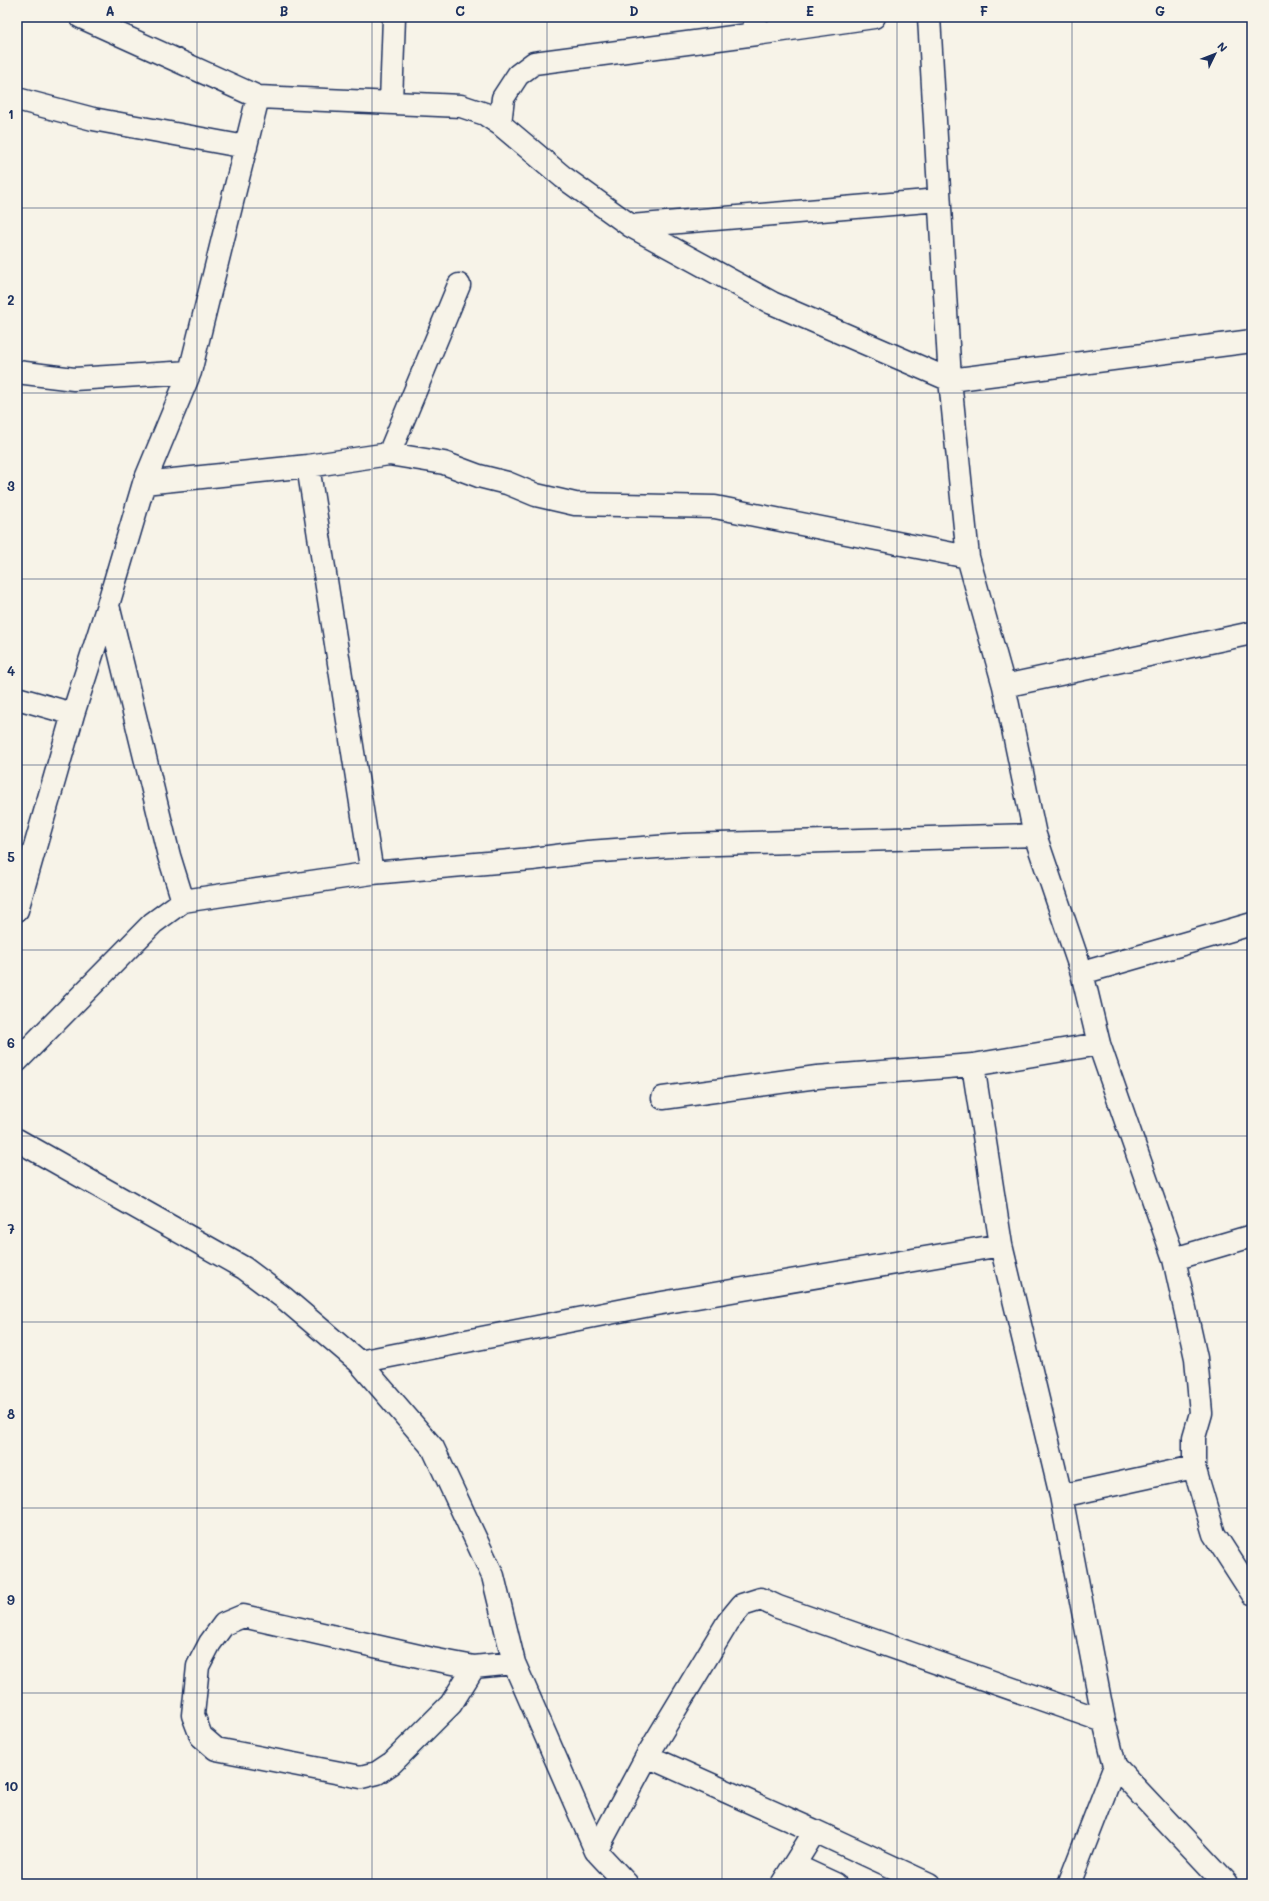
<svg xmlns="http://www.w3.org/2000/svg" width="1269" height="1901" font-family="Mali,sans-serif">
	<rect width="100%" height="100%" fill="#f7f3e8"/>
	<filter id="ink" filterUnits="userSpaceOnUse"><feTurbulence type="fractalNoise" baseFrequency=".025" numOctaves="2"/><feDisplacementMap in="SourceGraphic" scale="8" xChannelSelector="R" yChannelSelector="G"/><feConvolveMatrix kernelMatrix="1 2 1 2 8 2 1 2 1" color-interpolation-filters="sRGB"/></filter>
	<g filter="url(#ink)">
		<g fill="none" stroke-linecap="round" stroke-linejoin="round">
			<g stroke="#1b2f5e" stroke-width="25">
				<path id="minor" d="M929,17L950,380L968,557L1004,686L1035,835L1082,973L1099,1044L1174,1259L1196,1358L1201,1413L1194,1437V1467L1214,1534L1252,1593
					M756,34L874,17
					M258,97L461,106L485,114L500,124L563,177L631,226L772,303L950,380L1252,341
					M17,99L93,119L246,147
					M391,102L394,17
					M500,124L503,98L518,75L534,63L756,34L754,17
					M631,226L939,200
					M17,372L74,379L190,372
					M389,454L459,285
					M308,466L372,873
					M144,483L308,466L389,454L444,463L479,476L507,483L536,495L575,504L715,507L968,557
					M108,605L169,856L183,901L372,873L532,859L588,852L684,845L1035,835
					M1004,686L1252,633
					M17,698L73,714
					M17,910L73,714L108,605L144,483L190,372L258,97L81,17
					M1082,973L1252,924
					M17,1061L153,923L183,901
					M973,1065L1001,1245L1061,1496L1104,1721L1115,1766L1226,1884
					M663,1098L817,1077L973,1065L1099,1044
					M17,1140L244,1268L284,1298L359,1362L433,1448L493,1576L514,1663L596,1851
					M1174,1259L1252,1236
					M359,1362L650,1305L1001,1245
					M1061,1496L1194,1467
					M474,1667L432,1659L243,1616L224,1624L210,1643L198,1666L193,1715L201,1736L216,1749L361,1777L377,1773L392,1763L451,1704L474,1667L514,1663
					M647,1756L815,1831L782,1884
					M815,1831L929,1884
					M794,1865L835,1884
					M627,1884L596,1851L647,1756L728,1622L742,1605L761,1599L778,1607L1104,1721
					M1069,1884L1115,1766"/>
			</g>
			<use href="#minor" stroke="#f7f3e8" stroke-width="22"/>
		</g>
	</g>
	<path fill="none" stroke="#1b2f5e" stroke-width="1" stroke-opacity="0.55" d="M197,17V1884M372,17V1884M547,17V1884M722,17V1884M897,17V1884M1072,17V1884M17,208H1252M17,393H1252M17,579H1252M17,765H1252M17,950H1252M17,1136H1252M17,1322H1252M17,1508H1252M17,1693H1252"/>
	<rect width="1269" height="1901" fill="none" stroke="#f7f3e8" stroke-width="44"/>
	<g transform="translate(1215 54) rotate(47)" stroke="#f7f3e8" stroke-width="3" paint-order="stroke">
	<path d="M0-3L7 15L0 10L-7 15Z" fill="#1b2f5e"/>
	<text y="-6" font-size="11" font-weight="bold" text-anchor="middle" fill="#1b2f5e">N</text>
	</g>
	<rect x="22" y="22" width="1225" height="1857" fill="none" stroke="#1b2f5e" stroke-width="1.5"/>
	<g font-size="13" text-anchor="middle" font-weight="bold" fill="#1b2f5e">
		<text x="110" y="16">A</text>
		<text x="284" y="16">B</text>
		<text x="460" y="16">C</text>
		<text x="634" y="16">D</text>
		<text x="810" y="16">E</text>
		<text x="984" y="16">F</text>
		<text x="1160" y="16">G</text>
		<text x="11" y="119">1</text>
		<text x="11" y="305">2</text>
		<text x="11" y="491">3</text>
		<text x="11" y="676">4</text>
		<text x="11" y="862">5</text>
		<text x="11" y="1048">6</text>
		<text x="11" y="1234">7</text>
		<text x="11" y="1419">8</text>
		<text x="11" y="1605">9</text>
		<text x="11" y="1791">10</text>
	</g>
</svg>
